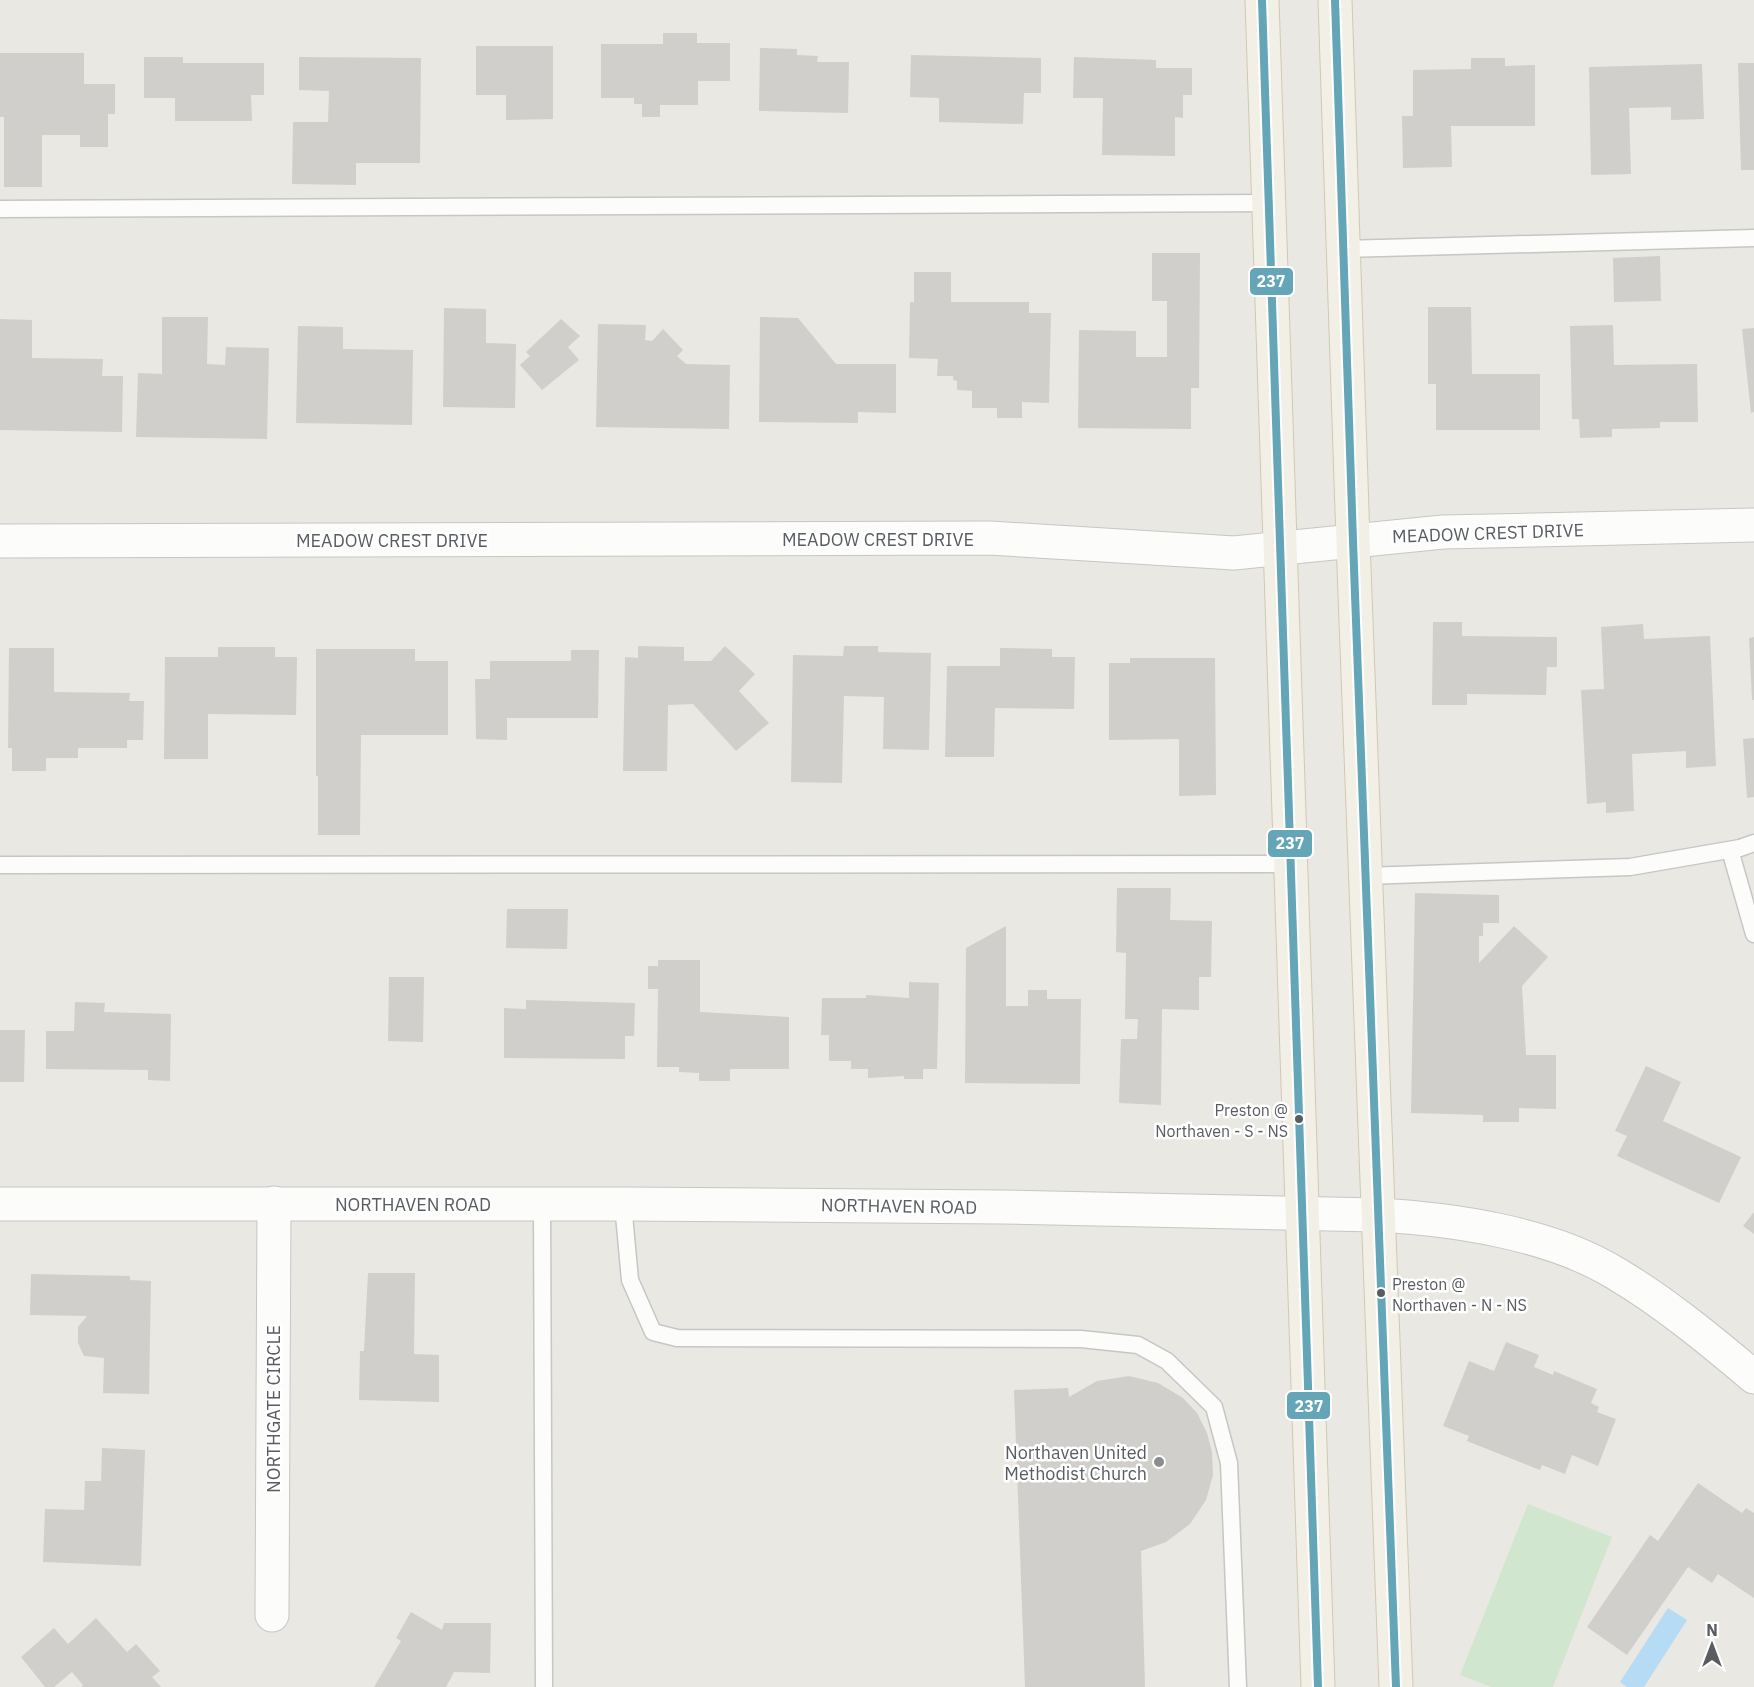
<svg xmlns="http://www.w3.org/2000/svg" width="1754" height="1687" font-family="'IBM Plex Sans',sans-serif">
	<rect width="100%" height="100%" fill="#e9e8e3"/>
	<path fill="#d1e6ce" d="M1528,1504L1612,1537L1553,1687H1491L1460,1675Z"/>
	<path fill="#b5dbf5" d="M1668,1608L1687,1620L1644,1687H1627L1620,1682Z"/>
	<path fill="#d0cfcc" d="M663,33H697V43H730V81H698V105H660V117H642V104H634V98H601V44H663Z
		M476,46H553V119L506,120V95H476Z
		M760,48L797,49V55L818,56L817,62H849L848,113L759,111Z
		M0,53H84V84H115V114H108V147H80V135H42V187H4V117H0Z
		M911,55L1041,58V93H1024L1023,124L939,122V98L910,97Z
		M144,57H183V63H264V95H251L252,121H175V98H144Z
		M299,57L421,58L420,163H356V185L292,184L293,122H328L329,91L299,90Z
		M1074,57L1156,60V68H1192V95H1183V118L1175,117V156L1102,155L1103,98H1073Z
		M1471,58H1505V66L1535,65V126H1451L1452,167L1403,168L1402,116H1413V70L1471,69Z
		M1738,63H1754V170H1741Z
		M1702,64L1704,119L1671,120V107L1629,108L1631,174L1591,175L1589,67Z
		M1152,253H1200L1199,388H1191V429L1078,428L1079,330L1136,331V357H1167V301H1152Z
		M1660,256L1661,301L1614,302L1613,258Z
		M914,272H951V302H1029V313H1051L1049,403L1022,402V418H997V408H972V391L957,390V381L953,380V376H937L938,359L909,358L910,302H914Z
		M1428,307H1471L1472,374H1540V430H1436V384H1428Z
		M444,308L486,309V343L516,344L515,408L443,407Z
		M162,317H208L207,364L225,365L226,347L269,348L267,439L136,437L138,373L162,374Z
		M760,317L798,318L836,364H896V413L858,412V423L759,422Z
		M0,319L32,320V358L103,359L102,376H123L122,432L0,430Z
		M561,319L580,336L568,347L579,360L542,390L520,365L530,356L526,352Z
		M598,324L646,325L645,340L652,341L663,329L683,350L677,356L686,364L730,365L729,429L596,427Z
		M1613,325L1614,365L1697,364L1698,422H1660V428L1612,429V437L1580,438L1579,419H1572L1570,326Z
		M298,326L343,327V349L413,350L412,425L296,423Z
		M1754,328V412L1751,413L1742,329Z
		M1433,622H1462V636L1557,637V667H1547L1546,695L1467,694V705H1432Z
		M1643,624L1644,639L1710,636L1716,766L1686,768V751L1632,754L1634,811L1606,813V802L1587,804L1581,690L1604,689L1601,627Z
		M1754,637V700H1752L1749,638Z
		M638,646L684,647V661H711L725,646L755,674L739,691L769,723L736,751L693,704L668,705L667,771H623L625,657L638,658Z
		M844,646H878V652L931,653L929,750L883,749L884,697L844,696L842,783L791,782L793,655L843,656Z
		M218,647H275V657H297L296,715L208,714V759H164L165,657H218Z
		M9,648H54V692L130,693L129,701H144L143,740H127V748H78V758H46V771H12V748H8Z
		M1000,648L1052,649V657H1075L1074,709L995,708L994,757H945L947,666H1000Z
		M316,649H415V661H448V735H361L360,835H318V776H316Z
		M571,650H599L598,718H507V740L476,739L475,679H490V661H571Z
		M1130,658H1215L1216,795L1179,796V739L1109,740V663H1130Z
		M1754,738V797L1747,798L1743,739Z
		M1117,888H1171L1170,920L1212,921L1211,977H1199V1010L1162,1009L1161,1105L1119,1103L1121,1039H1137L1138,1019H1125L1126,953L1116,952Z
		M1415,893L1499,895V923H1483V936H1479V963L1514,926L1548,957L1522,986L1526,1055H1556V1109L1519,1108V1122H1483V1115L1411,1113Z
		M507,909H568L567,949L506,948Z
		M1006,926V1006H1028V990H1047V999H1081L1080,1084L965,1083L966,948Z
		M658,960H700V1012L789,1017V1069H730V1081H699V1073L679,1072V1067H657L658,989H648V966H658Z
		M389,977H424L423,1042L388,1041Z
		M909,982L939,983L937,1069H923V1079H904V1076L868,1078V1069H851V1061H829V1035H821L822,998H866V995L909,998Z
		M526,1000L635,1003L634,1036H625V1059L504,1058V1008L526,1009Z
		M75,1002L105,1003L104,1012L171,1014L170,1081L148,1080V1070L46,1069V1031H74Z
		M0,1030H25L24,1082H0Z
		M1646,1066L1681,1082L1663,1121L1741,1157L1719,1203L1617,1156L1627,1136L1615,1131Z
		M1754,1212V1234L1743,1226Z
		M368,1273H415L414,1354L439,1355V1402L359,1400L360,1351H364Z
		M31,1274L130,1276V1280L151,1281L149,1394L103,1393L104,1358L84,1356L78,1343V1327L87,1316L30,1315Z
		M1506,1342L1539,1355L1534,1367L1553,1375L1554,1371L1597,1389L1591,1403L1599,1407L1597,1412L1616,1419L1598,1466L1572,1455L1565,1474L1542,1465L1540,1470L1467,1441L1469,1436L1443,1426L1469,1361L1494,1371Z
		M1129,1376L1158,1383L1183,1398L1197,1413L1207,1433L1212,1452L1213,1475L1206,1500L1190,1524L1166,1542L1141,1551L1145,1687H1025L1014,1390L1068,1388L1069,1397L1097,1381Z
		M102,1448L145,1450L141,1566L43,1562L45,1509L84,1510L85,1481H101Z
		M1698,1483L1742,1513L1746,1508L1754,1513V1598L1718,1574L1712,1583L1688,1567L1627,1655L1587,1627L1650,1535L1658,1541Z
		M411,1612L442,1630L444,1623H491L490,1673L454,1672L446,1687H374L401,1641L396,1638Z
		M96,1618L127,1652L136,1644L160,1671L152,1677L161,1687H81L83,1685L72,1672L54,1687H45L21,1657L54,1628L68,1644Z"/>
	<g fill="none" stroke-linecap="round" stroke-linejoin="round">
		<g stroke="#c6c6c5" stroke-width="19">
			<path id="service" d="M0,209L1269,203
				M1343,249L1754,238
				M1730,850L1754,934
				M0,865L1290,864
				M1365,876L1630,867L1740,848L1754,843
				M542,1204L544,1687
				M623,1204L630,1280L653,1332L677,1338L1081,1339L1138,1345L1167,1361L1214,1407L1229,1463L1238,1687"/>
		</g>
		<g stroke="#c6c6c5" stroke-width="35">
			<path id="minor" d="M0,541L990,538L1234,553L1443,532L1754,525
				M272,1615L274,1203"/>
		</g>
		<g stroke="#c6c6c5" stroke-width="35">
			<path id="tertiary" d="M0,1204H623L1001,1207L1377,1215C1453,1219 1549,1233 1615,1273C1664,1302 1710,1340 1754,1377"/>
		</g>
		<g stroke="#d1c8b1" stroke-width="35">
			<path id="primary" d="M1262,0L1318,1687
				M1335,0L1353,541L1396,1687"/>
		</g>
		<use href="#service" stroke="#fcfcfb" stroke-width="16"/>
		<use href="#minor" stroke="#fcfcfb" stroke-width="33"/>
		<use href="#tertiary" stroke="#fcfcfb" stroke-width="33"/>
		<use href="#primary" stroke="#f2f0e6" stroke-width="33"/>
		<g stroke="#fff" stroke-width="12">
			<path id="bus-1" d="M1262,0L1318,1687
				M1335,0L1353,541L1396,1687"/>
		</g>
		<use href="#bus-1" stroke="#65a5b8" stroke-width="8"/>
	</g>
	<g fill="#595d61" stroke="#fff" stroke-width="2">
		<circle cx="1299" cy="1119" r="5"/>
		<circle cx="1381" cy="1293" r="5"/>
	</g>
	<circle fill="#8b8e8e" stroke="#fff" stroke-width="2" cx="1159" cy="1462" r="6"/>
	<g text-anchor="middle" dominant-baseline="central" stroke-width="5" stroke-linejoin="round" paint-order="stroke">
		<g font-size="16" fill="#595d61" stroke="#fff" text-anchor="end">
			<text x="1288" y="1110">Preston @<tspan x="1288" dy="21">Northaven - S - NS</tspan></text>
			<text x="1392" y="1284" text-anchor="start">Preston @<tspan x="1392" dy="21">Northaven - N - NS</tspan></text>
		</g>
		<g font-size="18" fill="#595d61" stroke="#fff">
			<text transform="translate(1488 533) rotate(-2)">MEADOW CREST DRIVE</text>
			<text x="878" y="539">MEADOW CREST DRIVE</text>
			<text x="392" y="540">MEADOW CREST DRIVE</text>
			<text x="413" y="1204">NORTHAVEN ROAD</text>
			<text transform="translate(899 1206) rotate(1)">NORTHAVEN ROAD</text>
			<text transform="translate(273 1409) rotate(-90)">NORTHGATE CIRCLE</text>
		</g>
		<g font-size="18" fill="#595d61" stroke="#fff" text-anchor="end">
			<text x="1147" y="1452">Northaven United<tspan x="1147" dy="21">Methodist Church</tspan></text>
		</g>
	</g>
	<g stroke="#fff" stroke-width="2">
		<rect x="1249" y="267" width="45" height="29" rx="6" fill="#65a5b8"/>
		<rect x="1267" y="829" width="46" height="29" rx="6" fill="#65a5b8"/>
		<rect x="1286" y="1391" width="45" height="29" rx="6" fill="#65a5b8"/>
	</g>
	<g font-size="16" text-anchor="middle" font-weight="bold" fill="#fff">
		<text x="1271" y="287">237</text>
		<text x="1290" y="849">237</text>
		<text x="1309" y="1412">237</text>
	</g>
	<g transform="translate(1712 1645)" stroke="#ffffff" stroke-width="4.5" paint-order="stroke">
	<path d="M0-4.5L10 22L0 15L-10 22Z" fill="#595d61"/>
	<text y="-9" font-size="16" font-weight="bold" text-anchor="middle" fill="#595d61">N</text>
	</g>
</svg>
